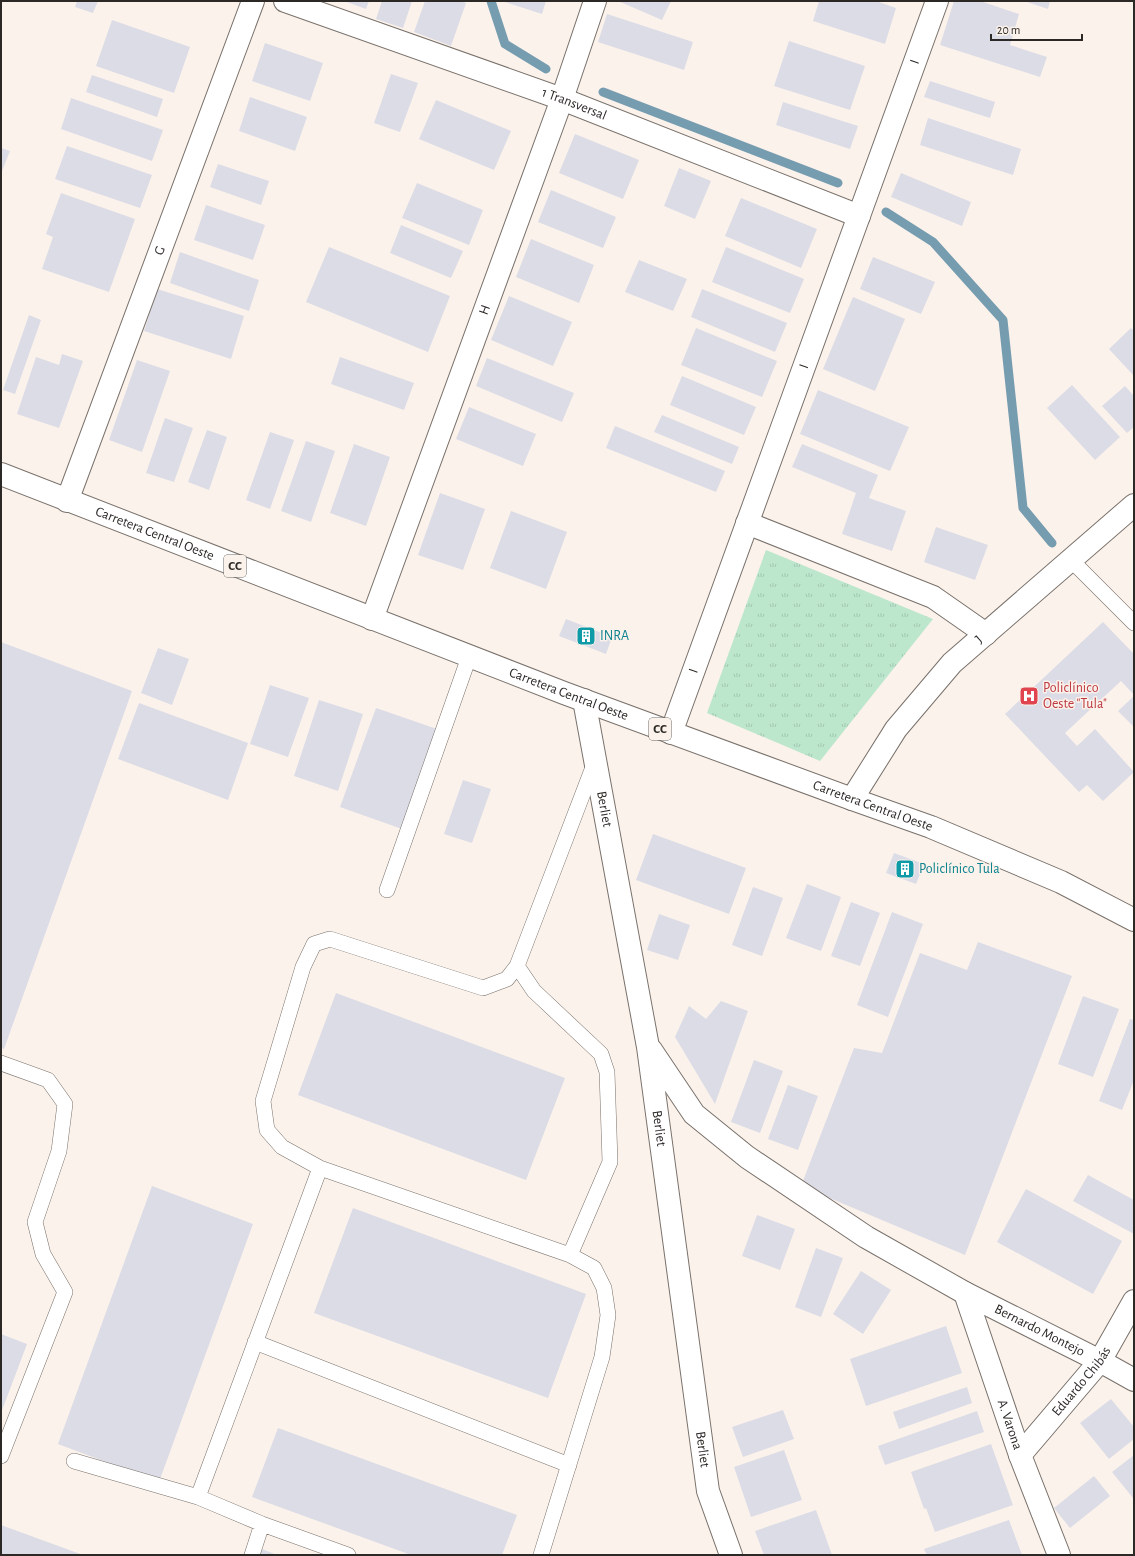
<svg xmlns="http://www.w3.org/2000/svg" width="1135" height="1556" font-family="'Alegreya Sans',sans-serif">
	<defs>
		<pattern id="park-tufts" width="24" height="20" patternUnits="userSpaceOnUse"><rect width="24" height="20" fill="#bce7cd"/><path d="M3 7l-1-3M5 7V3M7 7l1-3M15 17l-1-3M17 17v-4M19 17l1-3" fill="none" stroke="#a2c6b0"/></pattern>
	</defs>
	<rect width="100%" height="100%" fill="#fbf2eb"/>
	<path fill="url(#park-tufts)" d="M766,550L933,619L820,761L707,713Z"/>
	<g fill="none" stroke-linecap="round" stroke-linejoin="round">
		<path stroke="#769cb0" stroke-width="9" d="M491,1L505,44L546,69
			M603,92L838,183
			M886,212L933,242L1003,320L1023,508L1052,543"/>
	</g>
	<path fill="#dcdce6" d="M77,1H98L93,13L75,7Z
		M344,1H369L366,9Z
		M382,1H412L403,28L376,19Z
		M425,1H459L466,3L451,46L414,32Z
		M502,1H546L542,14Z
		M618,1H671L662,20Z
		M819,1H876L896,8L885,44L813,21Z
		M954,1H980L1019,14L1010,45L1047,57L1040,77L940,45Z
		M1024,1H1050L1048,9Z
		M607,14L693,42L684,70L598,42Z
		M112,20L190,47L174,93L96,66Z
		M789,41L865,66L850,110L774,86Z
		M265,43L323,63L310,101L252,81Z
		M391,74L418,83L400,132L374,123Z
		M92,75L163,99L157,117L86,92Z
		M930,81L995,102L990,118L924,97Z
		M250,97L307,117L295,151L239,131Z
		M71,98L163,130L152,161L61,129Z
		M436,100L511,131L494,170L419,139Z
		M783,102L858,126L850,149L776,125Z
		M928,118L1021,149L1013,175L920,145Z
		M575,134L639,160L623,199L559,173Z
		M67,146L152,175L140,208L55,179Z
		M1,148L10,151L2,171H1Z
		M218,164L269,181L261,205L210,187Z
		M679,168L711,181L695,219L664,206Z
		M901,173L971,202L962,226L891,197Z
		M417,183L483,210L469,245L402,218Z
		M551,190L616,217L603,248L538,222Z
		M61,193L135,219L109,292L42,269L53,237L46,234Z
		M741,198L817,229L801,268L725,236Z
		M206,205L265,225L253,260L194,240Z
		M401,225L463,251L451,278L390,253Z
		M531,239L594,265L579,303L516,277Z
		M329,247L450,296L428,352L306,302Z
		M726,247L804,279L790,313L712,282Z
		M180,252L259,280L249,311L170,283Z
		M873,257L935,282L921,314L860,289Z
		M639,260L687,279L673,311L625,292Z
		M157,289L244,316L231,359L144,331Z
		M702,289L787,323L775,352L691,317Z
		M509,296L572,322L553,366L491,340Z
		M853,297L905,319L875,391L823,369Z
		M29,315L41,320L15,394L3,390Z
		M696,328L777,361L762,397L681,365Z
		M1131,328L1134,331V376L1109,349Z
		M62,354L83,361L59,428L17,414L36,357L59,365Z
		M340,357L414,383L404,410L331,384Z
		M487,358L574,393L562,422L476,386Z
		M137,360L170,371L142,452L109,440Z
		M682,376L756,407L744,435L670,405Z
		M1072,385L1120,437L1095,460L1047,408Z
		M1125,386L1134,396V427L1127,433L1102,406Z
		M818,390L909,427L890,471L800,434Z
		M469,407L536,434L523,466L456,439Z
		M662,415L739,447L732,464L654,432Z
		M165,418L193,428L174,482L146,473Z
		M615,426L725,471L716,492L606,448Z
		M207,430L227,437L209,490L188,482Z
		M270,432L294,440L270,509L246,500Z
		M306,441L335,451L311,522L281,511Z
		M354,444L390,457L366,526L330,513Z
		M802,444L878,475L869,498L906,511L892,551L842,534L856,493L792,467Z
		M440,493L485,509L463,570L418,555Z
		M511,511L567,532L546,589L490,568Z
		M936,527L988,545L975,580L924,562Z
		M566,619L612,637L606,654L559,636Z
		M1103,622L1134,654V695L1121,681L1065,733L1077,746L1095,729L1134,772L1103,801L1087,785L1079,792L1005,714Z
		M1,642L132,691L4,1049L1,1048Z
		M158,648L189,659L172,705L141,693Z
		M270,685L309,698L288,757L250,744Z
		M1134,696V727L1118,711Z
		M319,700L363,714L338,791L294,776Z
		M139,703L248,743L228,800L118,759Z
		M376,708L437,729L402,829L340,807Z
		M463,780L491,789L472,843L444,834Z
		M653,834L746,868L729,914L636,880Z
		M894,853L924,864L916,884L886,873Z
		M807,884L841,897L821,951L786,938Z
		M753,887L783,898L762,956L732,945Z
		M851,902L880,913L860,966L831,956Z
		M892,912L923,924L888,1017L857,1005Z
		M659,914L690,925L678,960L647,950Z
		M978,942L1072,976L965,1255L801,1186L854,1048L882,1053L920,953L967,970Z
		M336,993L565,1078L526,1180L298,1095Z
		M1083,996L1119,1009L1093,1077L1058,1064Z
		M721,1001L748,1011L715,1104L675,1037L689,1006L706,1019Z
		M1130,1019L1134,1020V1080L1122,1110L1099,1101Z
		M754,1060L783,1071L760,1133L731,1122Z
		M788,1085L818,1096L798,1150L768,1139Z
		M1088,1175L1134,1200V1234L1073,1201Z
		M152,1186L253,1224L159,1482L58,1444Z
		M1026,1189L1122,1241L1093,1294L997,1242Z
		M353,1208L586,1294L548,1398L314,1313Z
		M757,1215L795,1229L780,1270L742,1256Z
		M816,1248L843,1258L821,1317L795,1307Z
		M861,1271L891,1290L863,1334L833,1314Z
		M946,1326L962,1373L866,1406L850,1359Z
		M1,1334L27,1344L1,1413Z
		M967,1387L972,1403L899,1429L893,1412Z
		M1111,1399L1134,1427V1439L1109,1459L1080,1423Z
		M783,1410L794,1439L743,1457L732,1427Z
		M977,1411L984,1432L885,1465L878,1446Z
		M278,1428L517,1515L502,1555H411L252,1497Z
		M991,1444L1013,1505L935,1532L926,1508L924,1509L911,1472Z
		M784,1450L802,1500L751,1517L734,1467Z
		M1134,1455V1497L1133,1498L1112,1472Z
		M1094,1476L1110,1496L1070,1528L1054,1508Z
		M816,1510L832,1555H764L755,1531Z
		M1009,1520L1022,1555H927L924,1549Z
		M1,1525L83,1555H1Z
		M262,1549L277,1555H260Z"/>
	<g fill="none" stroke-linecap="round" stroke-linejoin="round">
		<g stroke="#79716b" stroke-width="16">
			<path id="lane" d="M1071,560L1134,623
				M387,890L469,657
				M517,966L534,991L601,1054L607,1072L610,1162L570,1255
				M1,1063L48,1080L65,1104L59,1151L35,1222L43,1254L65,1292L1,1456
				M255,1342L569,1465
				M74,1461L198,1497L262,1524L348,1555
				M198,1497L320,1168
				M252,1555L262,1524
				M541,1555L602,1357L608,1315L604,1288L594,1268L570,1255L320,1168L282,1147L267,1130L263,1101L303,967L314,944L330,939L483,988L507,979L517,966L595,762"/>
		</g>
		<g stroke="#79716b" stroke-width="24">
			<g id="street">
				<path id="s1" d="M285,1L562,99L859,216"/>
				<path id="s2" d="M67,501L253,1"/>
				<path d="M747,523L933,597L986,634"/>
				<path id="s3" d="M372,619L562,99L595,1"/>
				<path id="s4" d="M584,700L648,1047L708,1491L731,1555"/>
				<path id="s5" d="M671,733L937,1"/>
				<path id="s6" d="M651,1050L694,1114L747,1157L866,1237L965,1293L1100,1361L1134,1380"/>
				<path id="s7" d="M965,1293L1020,1455L1059,1555"/>
				<path id="s8" d="M1020,1455L1100,1361L1134,1301"/>
			</g>
		</g>
		<g stroke="#79716b" stroke-width="24">
			<g id="secondary">
				<path id="s9" d="M852,799L896,729L952,663L1134,505"/>
			</g>
		</g>
		<g stroke="#79716b" stroke-width="24">
			<g id="primary">
				<path id="s10" d="M1,474L564,693L852,799L931,827L1061,882L1134,920"/>
			</g>
		</g>
		<use href="#lane" stroke="#fff" stroke-width="15"/>
		<use href="#street" stroke="#fff" stroke-width="22"/>
		<use href="#secondary" stroke="#fff" stroke-width="22"/>
		<use href="#primary" stroke="#fff" stroke-width="22"/>
	</g>
	<defs>
		<g id="building-square" transform="scale(1)"><rect x="-9" y="-9" width="18" height="18" rx="4" fill="#0f9aa8" stroke="#fbf2eb"/><path d="M-4-6H4V6H1V3H-1V6H-4ZM-2.5-4.3h1.7v1.8h-1.7ZM.8-4.3h1.7v1.8H.8ZM-2.5-1h1.7V.8h-1.7ZM.8-1h1.7V.8H.8Z" fill="#fff"/></g>
		<g id="hospital-square" transform="scale(1)"><rect x="-9" y="-9" width="18" height="18" rx="4" fill="#e0444e" stroke="#fbf2eb"/><path d="M-5-5h3v3.5h4V-5h3V5h-3V1.5h-4V5h-3Z" fill="#fff"/></g>
	</defs>
	<g fill-rule="evenodd">
		<use href="#building-square" x="586" y="636"/>
		<use href="#hospital-square" x="1029" y="696"/>
		<use href="#building-square" x="905" y="869"/>
	</g>
	<g text-anchor="middle" dominant-baseline="central" stroke-width="3" stroke-linejoin="round" paint-order="stroke">
		<g fill="#fbf2eb" stroke="#696560" stroke-width="1">
			<rect x="224" y="555" width="22" height="22" rx="3"/>
			<rect x="649" y="718" width="22" height="22" rx="3"/>
		</g>
		<g font-size="13" font-weight="bold" fill="#2b2825">
			<text x="235" y="566">CC</text>
			<text x="660" y="729">CC</text>
		</g>
		<g font-size="14" fill="#2b2825" stroke="#fbf2eb">
			<text stroke="none"><textPath href="#s5" startOffset="714">I</textPath></text>
			<text stroke="none"><textPath href="#s1" startOffset="307">1 Transversal</textPath></text>
			<text stroke="none"><textPath href="#s2" startOffset="267">G</textPath></text>
			<text stroke="none"><textPath href="#s3" startOffset="329">H</textPath></text>
			<text stroke="none"><textPath href="#s5" startOffset="390">I</textPath></text>
			<text stroke="none"><textPath href="#s10" startOffset="165">Carretera Central Oeste</textPath></text>
			<text stroke="none"><textPath href="#s9" startOffset="205">J</textPath></text>
			<text stroke="none"><textPath href="#s5" startOffset="66">I</textPath></text>
			<text stroke="none"><textPath href="#s10" startOffset="609">Carretera Central Oeste</textPath></text>
			<text stroke="none"><textPath href="#s10" startOffset="933">Carretera Central Oeste</textPath></text>
			<text stroke="none"><textPath href="#s4" startOffset="111">Berliet</textPath></text>
			<text stroke="none"><textPath href="#s4" startOffset="435">Berliet</textPath></text>
			<text stroke="none"><textPath href="#s6" startOffset="486">Bernardo Montejo</textPath></text>
			<text stroke="none"><textPath href="#s8" startOffset="96">Eduardo Chibás</textPath></text>
			<text stroke="none"><textPath href="#s7" startOffset="139">A. Varona</textPath></text>
			<text stroke="none"><textPath href="#s4" startOffset="759">Berliet</textPath></text>
		</g>
		<g font-size="14" fill="#0d838f" stroke="#fbf2eb" text-anchor="start">
			<text x="600" y="636">INRA</text>
			<text x="919" y="869">Policlínico Tula</text>
		</g>
		<g font-size="14" fill="#be3a42" stroke="#fbf2eb" text-anchor="start">
			<text x="1043" y="688">Policlínico<tspan x="1043" dy="16">Oeste "Tula"</tspan></text>
		</g>
	</g>
	<rect width="1135" height="1556" fill="none" stroke="#2b2825" stroke-width="4"/>
	<path d="M991 34v6h91v-6" fill="none" stroke="#2b2825" stroke-width="2"/>
	<text x="997" y="34" font-size="12" fill="#2b2825" stroke="#fbf2eb" stroke-width="3" paint-order="stroke">20 m</text>
</svg>
